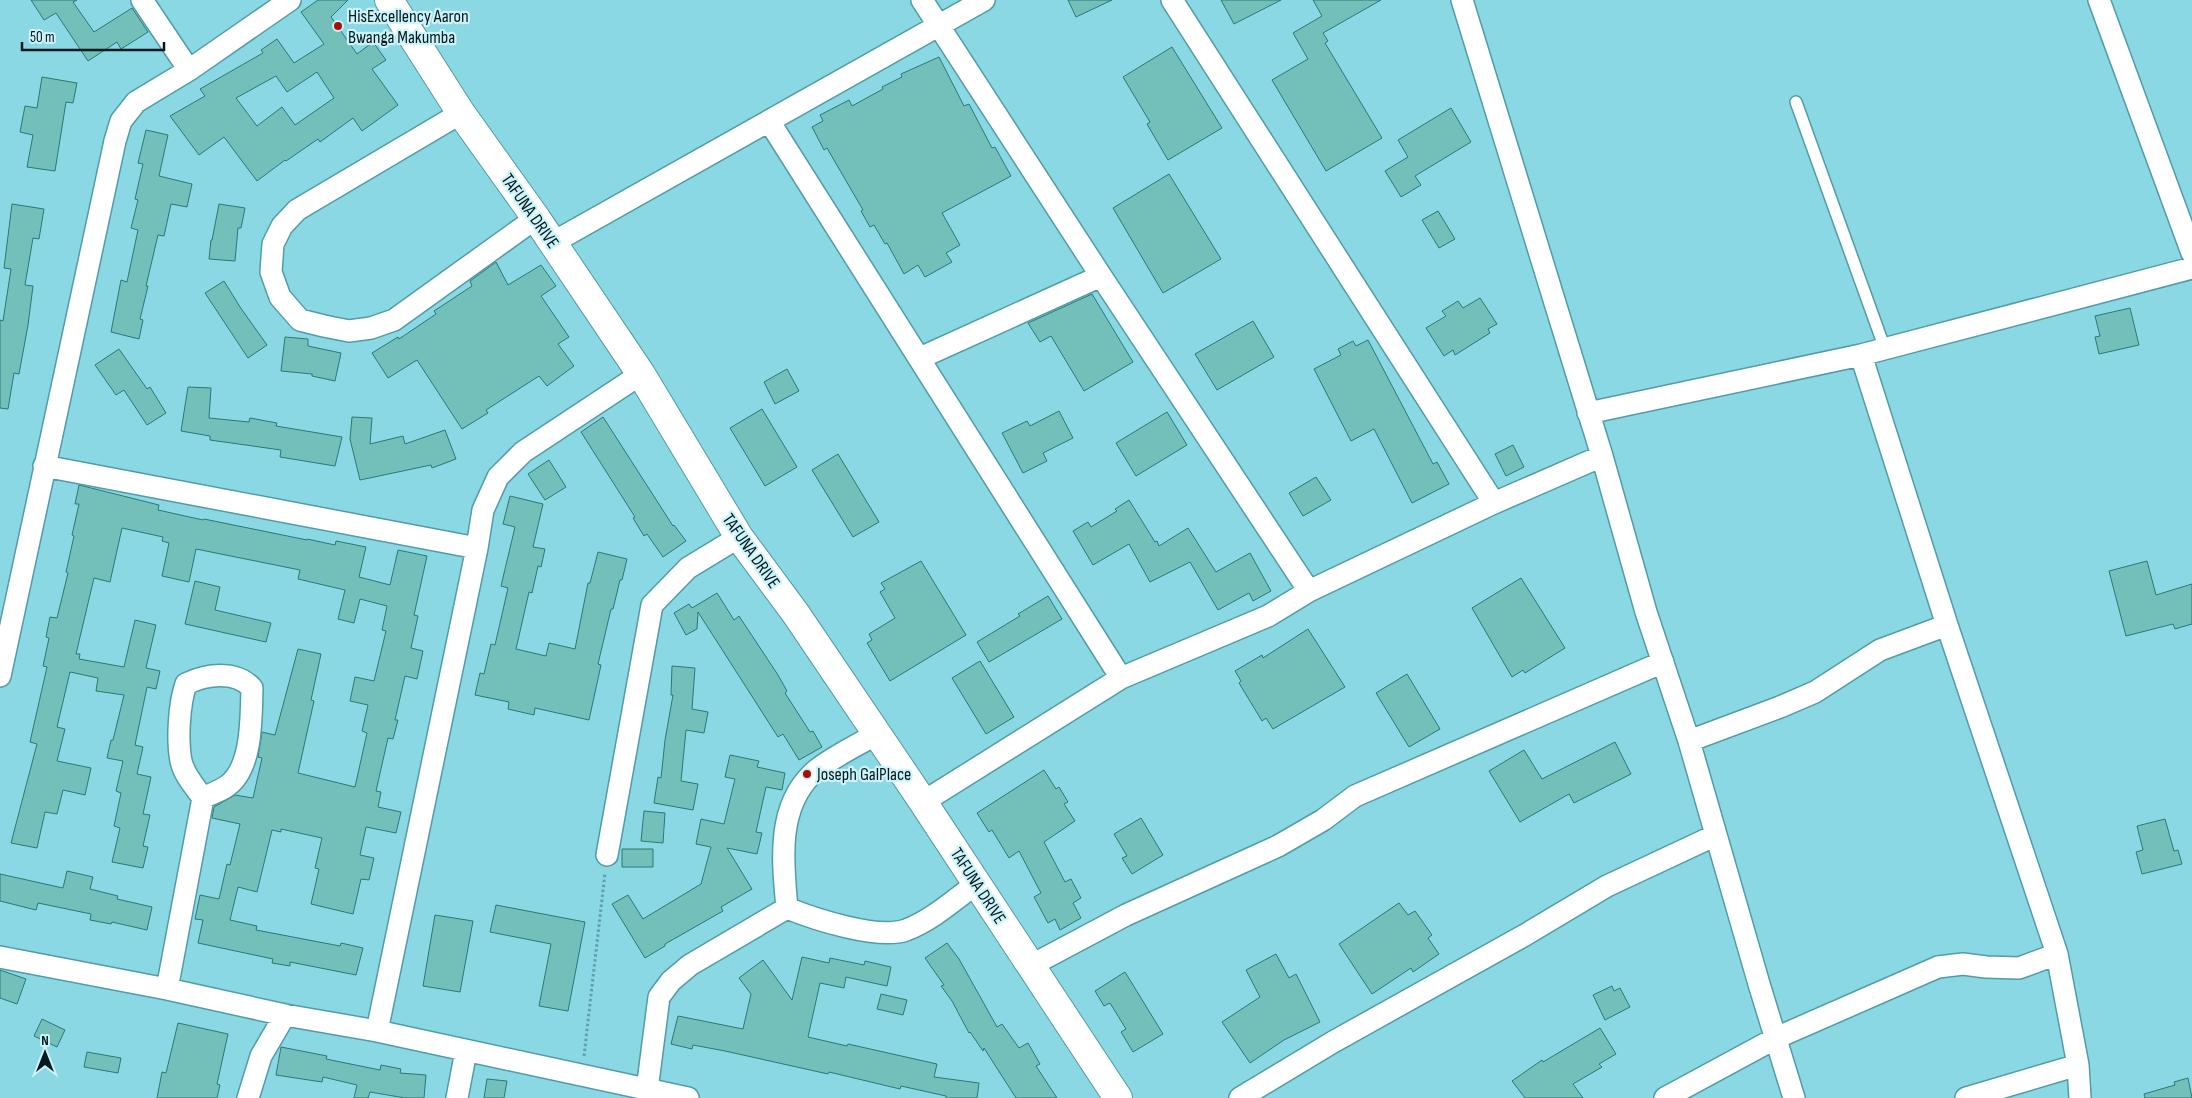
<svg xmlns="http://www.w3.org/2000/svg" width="2192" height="1098" font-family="'Sofia Sans Condensed',sans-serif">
	<rect width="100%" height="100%" fill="#8bd8e5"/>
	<path fill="#73c0ba" stroke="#287a74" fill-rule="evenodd" d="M31,0H77L73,2L94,32L132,8L148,32L121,49L117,42L88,61L56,13L44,20Z
		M318,0H348L331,17L357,54L373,42L386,60L372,69L398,105L362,131L353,118L320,142L318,139L286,161L285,160L257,181L224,137L199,155L170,116L205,96L200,89L263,53L261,50L277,39L294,63L324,44L301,12ZM317,72L334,98L295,125L282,107L257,126L236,98L276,76L287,92Z
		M1068,0H1112L1076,17Z
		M1221,0H1281L1234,24Z
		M1313,0H1381L1323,33L1328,41L1325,43L1382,138L1326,171L1272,80L1308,59L1293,33L1322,16Z
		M1172,47L1222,128L1168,160L1147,124L1150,122L1123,77Z
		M939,57L964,106L969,104L992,148L995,147L1011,176L942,213L960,245L946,253L952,262L925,277L918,265L904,274L887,243L885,244L874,225L870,227L861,211L863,210L827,148L824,150L812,127L823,121L820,115L849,100L852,106L883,89L882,87L902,77L901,74Z
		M42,77L77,83L73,103L66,102L55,171L27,167L33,135L20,132L25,106L37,108Z
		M1451,108L1471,142L1415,176L1421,185L1401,197L1385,171L1408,157L1398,140Z
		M146,130L168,135L159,176L192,184L187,207L171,204L164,236L158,235L146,286H148L140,319L143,320L139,339L111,332L121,280L127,282L138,230L131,228L138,200L135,199L143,164L138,163Z
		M1169,174L1221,259L1163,293L1113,208Z
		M12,204L44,209L39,239L33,238L25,285L33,286L28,325L19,374L14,373L8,409L0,408V320L3,321L11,269L4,268Z
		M219,204L245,208L241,228H238L235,261L209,259L211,240H212Z
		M1438,211L1455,239L1439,248L1422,220Z
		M496,262L508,285L541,265L556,286L541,296L569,337L558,344L574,366L547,386L539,376L486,410L488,413L462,429L417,360L388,378L372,353L398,337L399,339L436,314L434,311L472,286L470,281Z
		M224,281L240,307L267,345L248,358L205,293Z
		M1092,294L1133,362L1084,391L1051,336L1040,342L1028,323Z
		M1480,298L1497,324L1488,329L1490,333L1455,355L1453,350L1444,356L1426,328L1446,316L1442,311L1458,301L1463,308Z
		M2130,308L2139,345L2099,354L2095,337L2100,336L2095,316Z
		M1253,321L1274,357L1217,390L1195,354Z
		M285,337L308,339V346L341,353L335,381L312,376V374L281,371Z
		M1368,340L1433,464L1437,462L1449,484L1412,503L1374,429L1351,441L1314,369L1341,355L1338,349L1353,341L1356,346Z
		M119,349L147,389L150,387L166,413L147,425L124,390L116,395L95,365Z
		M787,369L799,391L775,404L764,382Z
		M188,387L211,388L209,418L249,422L250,418L277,423L276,426L342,437L335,466L280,457L281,450L210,440V436L181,431Z
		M762,409L797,467L765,486L730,428Z
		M1059,411L1073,438L1043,453L1047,461L1023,473L1002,433L1027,421L1030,426Z
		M1167,412L1187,445L1136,476L1116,443Z
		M352,417L372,418L370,444L403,436L405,444L445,430L456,459L432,468L431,465L360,480L350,439Z
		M603,417L673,526L674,525L686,541L663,557L647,534L644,536L633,518L635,517L581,432Z
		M1513,445L1524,467L1506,476L1495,454Z
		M838,454L879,522L853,537L812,470Z
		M549,460L566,487L545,500L528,474Z
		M1316,477L1331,500L1303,516L1289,493Z
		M79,485L159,505L158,510L203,520L204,519L307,540V539L335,545L336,541L366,547L359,577L390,585L398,550L427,556L414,615L418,616L411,648L423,651L417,679L405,676L395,720H398L393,739L388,738L376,791L381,792L378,807L401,812L396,833L366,827L360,855L374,858L369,880L361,879L353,914L311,904L319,869L315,868L322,838L281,829V832L272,830L257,892L238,887L230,920L257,926L256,930L340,946L341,943L363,948L356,975L290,962V966L272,963L273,959L198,943L203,920L195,919L200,895L219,899L227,864L230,865L240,824L212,818L214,807L235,795L253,798L262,758L258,757L262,732L275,735L298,649L321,654L311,700L314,701L298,773L355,787L367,733L362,731L368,705L350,701L355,677L374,681L386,631L382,630L387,606L360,599L354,623L338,619L345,590L298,579L300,570L196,549L189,582L162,576L169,543L162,541L163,537L122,528L110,582L94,578L76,654H80L79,659L124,667L135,620L156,625L146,668L160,671L156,689L147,687L135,745L143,747L137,774L151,777L143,814L150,815L143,846L148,847L143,868L112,862L120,828L114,826L121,793L116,791L123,761L107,758L111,740H113L124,695L96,691L98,678L70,672L57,727L65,729L57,761L91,768L85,795L63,790L57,814L45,812L37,848L11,843L37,744L30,742L47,667L43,666L49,638L46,637L50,617L57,618L68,573L66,572L74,536L72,535L79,504H75Z
		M510,496L543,504L533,547L545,549L541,567L538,566L532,593L529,592L516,649L546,656L549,643L575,649L588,583H590L598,552L627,559L622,580H620L613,609H611L598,664L601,665L589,720L535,708L534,715L508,709L509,702L475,695L480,673L484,674L491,644L495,645L508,588L501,586L515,527L503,524Z
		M1129,500L1155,542L1157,541L1159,546L1188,528L1216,572L1250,553L1271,591L1253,601L1249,593L1218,610L1190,562L1150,582L1129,544L1093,565L1073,531L1088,522L1091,527L1117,511L1115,509Z
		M921,561L966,635L890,681L867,643L872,640L869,634L895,618L880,592L885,589L881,583Z
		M2147,561L2156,595L2192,584V624L2175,629L2173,624L2126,636L2109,571Z
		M1521,578L1565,648L1525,673L1523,670L1512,677L1472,608Z
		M195,581L220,587L215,610L271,623L266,642L185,624Z
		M717,593L734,620L739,616L778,675L787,691L785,693L810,732L813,731L822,747L799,760L783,734L778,737L698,612L697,629L686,635L674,613L689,604L692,608Z
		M1048,596L1062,619L989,662L977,642L1020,616L1018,614Z
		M1308,629L1345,687L1273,729L1266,718L1262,721L1239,683L1241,681L1235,671L1262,655L1263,658Z
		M980,661L1014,717L986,734L952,678Z
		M672,666L695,668L692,709L708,712L704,733L686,730L681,781L698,784L693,810L654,803L658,777L661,778L665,740L673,695H671Z
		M1407,674L1440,729L1409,747L1376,693Z
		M1615,742L1631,774L1574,803L1569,794L1520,822L1489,771L1524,750L1542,779Z
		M730,755L759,761L757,767L785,773L782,790L766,787L756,832L762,833L757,854L727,848L752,889L721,907L723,911L665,944V946L645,958L612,904L628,895L643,919L701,884L711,847L696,844L701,819L724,824L735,779L725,777Z
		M1044,770L1056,789L1059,787L1068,802L1064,804L1075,821L1044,842L1065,882L1071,879L1081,898L1073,903L1081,918L1060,930L1055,919L1048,923L1034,897L1041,893L1019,851L1009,858L992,830L989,832L977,813Z
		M644,811L665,813L663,843L641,841Z
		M1141,818L1163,855L1132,874L1122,858L1127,856L1114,834Z
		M2165,819L2174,851L2178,850L2182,864L2142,874L2136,852L2143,850L2137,826Z
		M622,849H653V867H622Z
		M67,871L93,877L90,889L118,896L117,899L152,907L147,930L112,922L111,924L90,920L91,914L38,903L36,910L0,901V874L63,888Z
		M1399,903L1408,915L1415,911L1432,935L1428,938L1439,954L1413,972L1411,968L1372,994L1339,944Z
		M496,905L585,922L568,1011L539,1006L551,944L490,932Z
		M435,915L473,921L460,992L423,986Z
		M947,943L959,959L997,1027L1002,1024L1019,1048L1028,1043L1040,1064L1036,1066L1057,1098H1016L984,1048L983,1051L970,1032L969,1033L952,1001L941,986L944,985L925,958Z
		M1276,954L1289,978L1296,974L1320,1022L1284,1040L1250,1063L1222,1022L1260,997L1246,970Z
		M802,957L829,963L830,958L864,965L865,961L891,967L887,986L846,977L844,988L820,983L808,1037L847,1046L848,1044L937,1064L934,1077L979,1083L977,1098H946V1096L901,1086L900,1089L829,1072L828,1074L725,1051L693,1045L692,1049L671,1044L678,1016L743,1029L751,994L739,978L763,960L792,1000Z
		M0,970L26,979L17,1004L0,998Z
		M1125,972L1163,1034L1133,1052L1121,1032L1126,1029L1110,1003L1104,1006L1095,991Z
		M1612,986L1614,991L1620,988L1630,1007L1605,1020L1593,995Z
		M881,994L907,1000L903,1015L877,1009Z
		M42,1019L65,1030L57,1047L34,1036Z
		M178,1023L228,1034L217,1084L220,1085L217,1098H157L162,1072L166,1073Z
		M1600,1028L1616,1054L1599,1064L1602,1067L1573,1084L1583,1098H1525L1512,1081L1542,1060L1543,1062Z
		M281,1047L327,1056L326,1059L380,1070L381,1065L401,1069L400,1073L426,1075L424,1098H405L370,1092L368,1098H354L357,1085L323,1077L322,1082L276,1075Z
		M87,1052L121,1058L118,1073L84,1067Z
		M2188,1078L2192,1098H2145L2144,1094L2175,1085L2174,1082Z
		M487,1079L507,1081L504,1098H484Z"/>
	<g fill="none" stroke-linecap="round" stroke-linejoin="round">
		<g stroke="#509ca8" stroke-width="14">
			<path id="lane" d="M1796,102L1885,349"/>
		</g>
		<g stroke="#509ca8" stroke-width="24">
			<path id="street" d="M142,0L189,70
				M922,0L1101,276L1309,591
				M1172,0L1494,503
				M1462,0L1602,456L1646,612L1689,741L1759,984L1794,1098
				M2099,0L2192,253
				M461,113L297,210L282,226L273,244L271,272L280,297L300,320L324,326L349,331L371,328L394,320L536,218
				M769,121L1121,678
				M552,243L984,0
				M1861,355L1947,625L2057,954L2078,1065L2080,1098
				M920,358L1101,276
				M1588,413L1861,355L2192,268
				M44,466L477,548
				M0,676L115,141L121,121L136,102L189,70L290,0
				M1689,741L1780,707L1815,692L1880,650L1947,625
				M923,802L1121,678L1268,616L1309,591L1494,503L1602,456
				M607,855L652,605L688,568L739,537
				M787,908C783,864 776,809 812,774C825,761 859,744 877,734
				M787,908C814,919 878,940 906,930C932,920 954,900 976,884
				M0,957L167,989L285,1015L377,1031L688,1098
				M1030,966L1126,915L1278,846L1323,820L1355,796L1663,662
				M167,989L203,798C195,787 184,775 181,761C177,740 179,704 186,684C206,674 236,670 252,688C251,716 253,768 227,786C220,791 211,794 203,798
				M377,1031L477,548L483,510L498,477L523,452L641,374
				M647,1090L659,997L671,981L690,965L787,908
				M248,1098L261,1056L285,1015
				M457,1098L466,1051
				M1240,1098L1333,1042L1525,935L1607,886L1716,835
				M1665,1098L1776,1038L1938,967L1963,964L1986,967L2019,968L2057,954
				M1966,1098L2078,1065"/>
		</g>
		<g stroke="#509ca8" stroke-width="30">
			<path id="secondary" d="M389,0L461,113L536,218L641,374L739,537L796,614L923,802L1118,1098"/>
		</g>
		<path stroke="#609ea8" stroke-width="3" stroke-dasharray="2.5 2.5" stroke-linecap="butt" d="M584,1056L605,873"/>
		<use href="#lane" stroke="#fff" stroke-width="11"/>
		<use href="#street" stroke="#fff" stroke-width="21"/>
		<use href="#secondary" stroke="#fff" stroke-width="28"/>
	</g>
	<g fill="#a5100a" stroke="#cdf2f8" stroke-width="2">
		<circle cx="338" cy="26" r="5"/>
		<circle cx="807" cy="774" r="5"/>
	</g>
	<g text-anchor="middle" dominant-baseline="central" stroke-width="4.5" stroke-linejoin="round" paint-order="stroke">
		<g font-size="18" fill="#001a1f" stroke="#cdf2f8" text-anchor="start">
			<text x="348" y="16">HisExcellency Aaron<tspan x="348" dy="21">Bwanga Makumba</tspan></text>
			<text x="817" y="774">Joseph GalPlace</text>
		</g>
		<g font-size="18" fill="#001a1f" stroke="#cdf2f8">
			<text transform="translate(530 211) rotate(55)">TAFUNA DRIVE</text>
			<text transform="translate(751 551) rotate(55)">TAFUNA DRIVE</text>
			<text transform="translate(978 886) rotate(57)">TAFUNA DRIVE</text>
		</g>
	</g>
	<g transform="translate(45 1053)" stroke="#cdf2f8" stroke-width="4" paint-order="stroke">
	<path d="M0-4L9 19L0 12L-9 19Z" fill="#001a1f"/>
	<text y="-8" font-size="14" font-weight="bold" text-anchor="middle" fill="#001a1f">N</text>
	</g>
	<path d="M22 42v8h142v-8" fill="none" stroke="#001a1f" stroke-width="2.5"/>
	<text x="30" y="42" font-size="15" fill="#001a1f" stroke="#cdf2f8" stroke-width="4" paint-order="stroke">50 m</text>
</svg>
